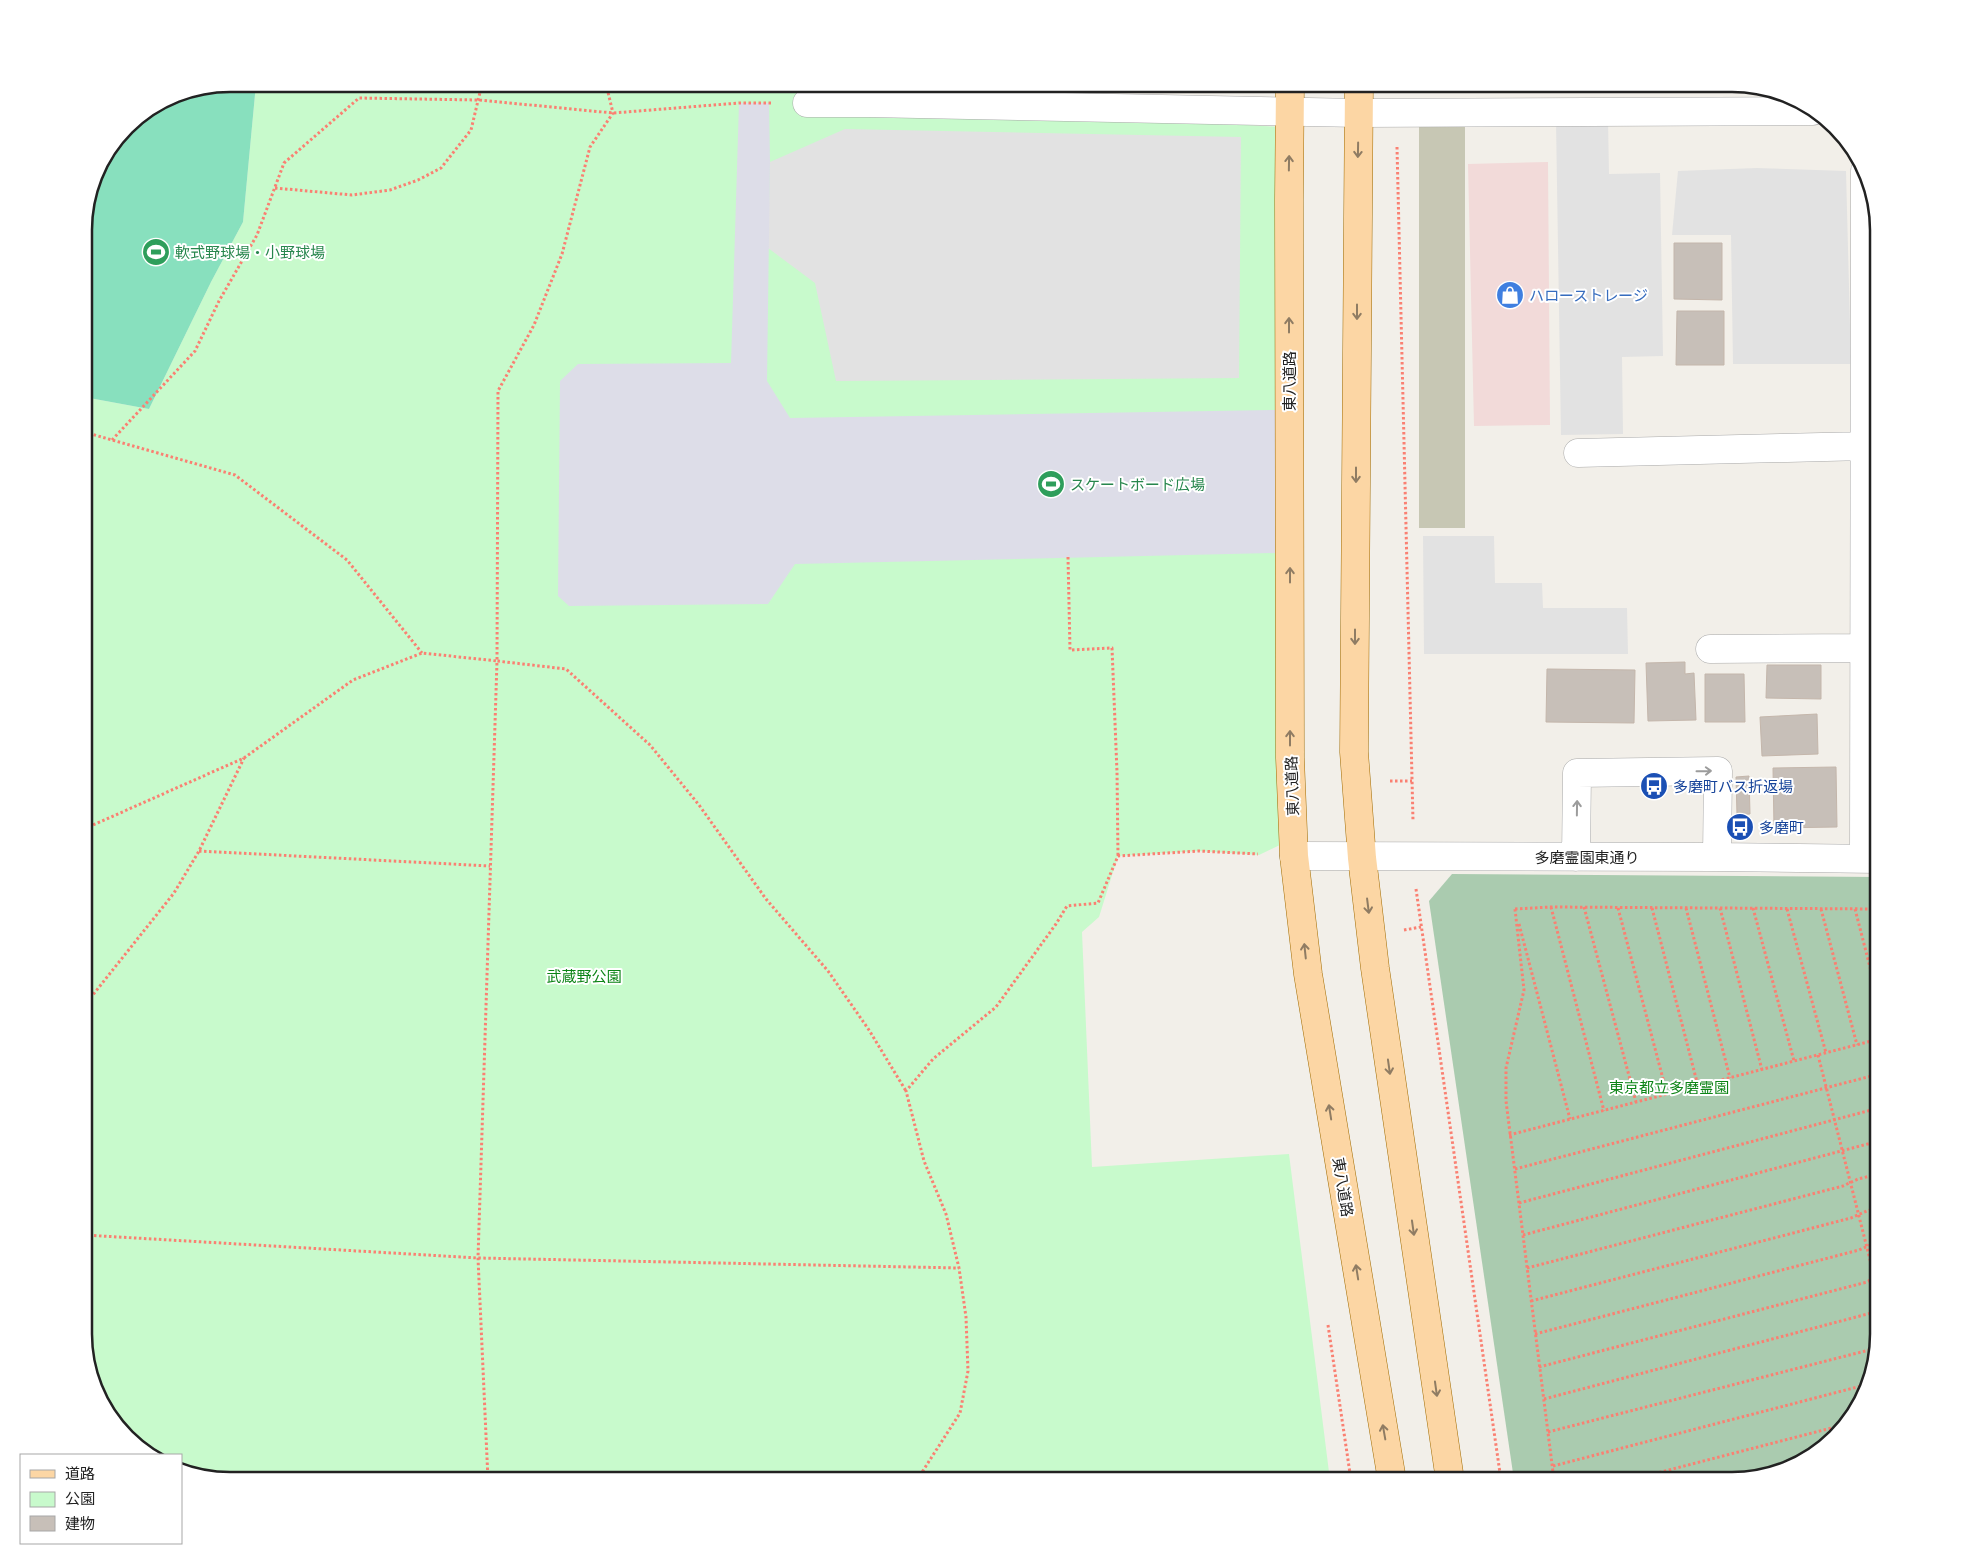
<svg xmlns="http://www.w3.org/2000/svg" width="1963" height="1564" font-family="Poppins,'Noto Sans JP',sans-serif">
	<rect width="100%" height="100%" fill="#f2efe9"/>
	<path fill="#f2dad9" d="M1548,162L1550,425L1474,426L1468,164Z"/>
	<path fill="#c7c7b4" d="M1419,125H1465V528H1419Z"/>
	<path fill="#aacbaf" d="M1452,874L1879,877V1334L1868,1389L1843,1430L1797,1465L1733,1480H1514L1429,901Z"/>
	<path fill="#c8facc" d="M256,84H868V103L1282,127V844L1259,855L1199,851L1118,856L1099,917L1082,932L1092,1167L1289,1154L1330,1480H230L181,1471V1455H152L134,1444L99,1399L84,1343V397L149,409L211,282L243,222Z"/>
	<path fill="#88e0be" d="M230,84H256L243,222L211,282L149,409L84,397V221L99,165L133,120L175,95Z"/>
	<path fill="#e2e2e2" d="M1608,120L1609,174L1660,173L1663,356L1622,357L1623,434L1561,435L1556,121Z
		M845,129L1241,137L1239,378L836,381L815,283L768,248L770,162Z
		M1757,168L1846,171L1851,364H1733L1731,235H1672L1678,171Z
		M1423,536H1494L1495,583H1542L1543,608H1627L1628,654H1424Z"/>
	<path fill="#dddde8" d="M739,103H769L770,162L767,381L790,418L1276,410V553L795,564L768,604L569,606L558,596L560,381L578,364L731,363Z"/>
	<path fill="#c7bfb8" stroke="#c4b6ab" d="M1674,243H1722V300L1674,299Z
		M1677,311H1724V365H1676Z
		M1685,662V674L1694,673L1696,720L1648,721L1646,663Z
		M1767,665H1821V699L1766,698Z
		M1547,669L1635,670L1634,723L1546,722Z
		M1705,674H1744L1745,722H1705Z
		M1817,714L1818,754L1762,756L1760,717Z
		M1836,767L1837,827L1774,828L1773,768Z
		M1749,776L1750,814L1737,815L1736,777Z"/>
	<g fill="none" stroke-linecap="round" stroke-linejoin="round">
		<g stroke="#a9a9a9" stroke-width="29">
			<path id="minor" d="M807,103H868L1359,113L1813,111
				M1578,453L1865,446
				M1710,649L1865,648
				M1294,856L1717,857L1879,859
				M1576,857L1577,773L1718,771L1717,857
				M1864,859L1865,171"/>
		</g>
		<g stroke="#a06b00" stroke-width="29">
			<path id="major" d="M1290,84L1289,199L1290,758L1294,856L1308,974L1392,1480
				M1359,84L1354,752L1362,858L1375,968L1450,1480"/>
		</g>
		<path stroke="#fa8072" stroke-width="3" stroke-dasharray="2.5 2.5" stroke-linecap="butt" d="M1397,147L1413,821
			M275,188L352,195L390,190L418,180L441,168L471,130L482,84
			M84,432L235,475L347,560L422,653
			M112,440L195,351L219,301L257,235L284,163L359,98L479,100L613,113L739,103H773
			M1068,557L1070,650L1112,648L1117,772L1118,856
			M1390,781H1412
			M84,829L244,758L353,680L422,653L497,661L498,391L534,325L562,254L590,147L613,113L606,84
			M199,851L490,866
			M1416,889L1501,1480
			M1551,907L1604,1111
			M1584,907L1636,1102
			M1618,908L1667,1094
			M1652,908L1698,1086
			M1686,908L1730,1078
			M1720,908L1762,1070
			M1753,908L1794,1061
			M1515,909L1524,990L1506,1068V1101L1554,1480
			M1515,909L1551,907L1879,909
			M1787,909L1826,1053
			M1821,909L1857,1045
			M1855,909L1879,1002
			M1519,924L1570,1119
			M1404,930L1421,927
			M84,1006L174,893L199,851L244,758
			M1818,1055L1879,1295
			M1509,1135L1879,1039
			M1515,1169L1879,1074
			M1519,1203L1879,1108
			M84,1235L478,1258L959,1268
			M1523,1235L1879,1141
			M1527,1268L1843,1186L1858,1179L1879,1174
			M1531,1301L1851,1218L1867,1211L1879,1207
			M1328,1325L1351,1480
			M1535,1334L1859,1250L1879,1241
			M1539,1367L1867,1282L1879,1275
			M1544,1399L1879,1311
			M1548,1432L1877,1348
			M1553,1466L1869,1384
			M488,1480L478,1258L497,661L566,669L650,745L699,805L766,899L828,971L869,1030L906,1091
			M917,1480L960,1413L968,1371L966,1317L959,1268L946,1214L924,1161L906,1091L933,1059L996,1007L1056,924L1067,906L1098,903L1118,856L1199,851L1258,854
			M1630,1480L1847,1424"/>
		<use href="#minor" stroke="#fff" stroke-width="28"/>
		<use href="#major" stroke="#fcd6a4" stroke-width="28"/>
	</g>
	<defs><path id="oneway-shaft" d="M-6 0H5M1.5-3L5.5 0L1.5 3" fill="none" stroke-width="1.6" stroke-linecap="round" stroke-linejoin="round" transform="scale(1.25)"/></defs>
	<g stroke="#8f7c63">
		<use href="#oneway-shaft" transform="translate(1358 150) rotate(91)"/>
		<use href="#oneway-shaft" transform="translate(1289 163) rotate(-89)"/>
		<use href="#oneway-shaft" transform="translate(1357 312) rotate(90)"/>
		<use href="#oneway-shaft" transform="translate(1289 325) rotate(-90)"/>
		<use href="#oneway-shaft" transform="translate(1356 475) rotate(90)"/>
		<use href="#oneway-shaft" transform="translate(1290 575) rotate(-90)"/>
		<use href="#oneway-shaft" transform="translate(1355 637) rotate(90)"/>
		<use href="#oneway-shaft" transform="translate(1290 738) rotate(-90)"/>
		<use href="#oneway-shaft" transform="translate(1368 906) rotate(83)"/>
		<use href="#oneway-shaft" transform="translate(1305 951) rotate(-96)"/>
		<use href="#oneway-shaft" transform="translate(1389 1067) rotate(82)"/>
		<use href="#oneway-shaft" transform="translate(1330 1112) rotate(-99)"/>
		<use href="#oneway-shaft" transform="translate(1413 1228) rotate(82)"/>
		<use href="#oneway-shaft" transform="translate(1357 1272) rotate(-99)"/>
		<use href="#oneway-shaft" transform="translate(1436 1389) rotate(82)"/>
		<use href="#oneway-shaft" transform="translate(1384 1432) rotate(-100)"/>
	</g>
	<g stroke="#9c9c9c">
		<use href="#oneway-shaft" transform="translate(1704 771) rotate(-1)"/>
		<use href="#oneway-shaft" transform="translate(1577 808) rotate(-89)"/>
	</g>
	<defs>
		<g id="stadium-disc" transform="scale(1.4375)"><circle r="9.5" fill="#2e9e5b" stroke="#fff"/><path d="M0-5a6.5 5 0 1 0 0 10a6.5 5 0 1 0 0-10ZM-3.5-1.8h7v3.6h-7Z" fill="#fff"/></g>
		<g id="shop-disc" transform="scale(1.4375)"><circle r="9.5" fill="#3f7fe0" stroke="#fff"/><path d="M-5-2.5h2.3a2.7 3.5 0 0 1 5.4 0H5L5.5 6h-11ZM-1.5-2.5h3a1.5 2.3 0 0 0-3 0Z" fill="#fff"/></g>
		<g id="bus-disc" transform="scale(1.4375)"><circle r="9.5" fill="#1a4fb4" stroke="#fff"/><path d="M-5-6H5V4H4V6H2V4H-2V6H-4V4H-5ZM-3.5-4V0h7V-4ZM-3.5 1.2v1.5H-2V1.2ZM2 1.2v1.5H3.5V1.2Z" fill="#fff"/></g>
	</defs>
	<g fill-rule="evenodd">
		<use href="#stadium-disc" x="156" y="252"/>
		<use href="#shop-disc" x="1510" y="295"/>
		<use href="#stadium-disc" x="1051" y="484"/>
		<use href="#bus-disc" x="1654" y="786"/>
		<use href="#bus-disc" x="1740" y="827"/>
	</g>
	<g text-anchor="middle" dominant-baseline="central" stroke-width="4" stroke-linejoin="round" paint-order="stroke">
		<g font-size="15" fill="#27864d" stroke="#fff" text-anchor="start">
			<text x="175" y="252">軟式野球場・小野球場</text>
			<text x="1070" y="484">スケートボード広場</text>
		</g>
		<g font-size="15" fill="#366cbe" stroke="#fff" text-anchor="start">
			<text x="1529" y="295">ハローストレージ</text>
		</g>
		<g font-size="15" fill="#222" stroke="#fff">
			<text transform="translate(1289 381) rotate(-90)">東八道路</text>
			<text transform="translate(1292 786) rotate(-92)">東八道路</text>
			<text x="1587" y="857">多磨霊園東通り</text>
			<text transform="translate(1343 1187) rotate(81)">東八道路</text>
		</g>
		<g font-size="15" fill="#164399" stroke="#fff" text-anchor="start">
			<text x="1673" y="786">多磨町バス折返場</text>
			<text x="1759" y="827">多磨町</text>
		</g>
		<g font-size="15" fill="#0c8416" stroke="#fff">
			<text x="584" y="976">武蔵野公園</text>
			<text x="1669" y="1087">東京都立多磨霊園</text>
		</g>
	</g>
	<path d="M0 0H1963V1564H0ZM230 92H1732A138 138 0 0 1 1870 230V1334A138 138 0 0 1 1732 1472H230A138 138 0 0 1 92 1334V230A138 138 0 0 1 230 92Z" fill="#fff" fill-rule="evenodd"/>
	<path fill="none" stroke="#222" stroke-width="2.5" d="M230 92H1732A138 138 0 0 1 1870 230V1334A138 138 0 0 1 1732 1472H230A138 138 0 0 1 92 1334V230A138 138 0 0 1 230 92Z"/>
	<rect x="20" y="1454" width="162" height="90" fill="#ffffff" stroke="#a7a7a7"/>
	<rect x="30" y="1470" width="25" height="8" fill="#fcd6a4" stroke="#a7a7a7"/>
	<text x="65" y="1479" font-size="15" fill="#222222">道路</text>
	<rect x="30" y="1492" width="25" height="15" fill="#c8facc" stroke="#a7a7a7"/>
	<text x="65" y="1504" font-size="15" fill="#222222">公園</text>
	<rect x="30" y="1516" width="25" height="15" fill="#c7bfb8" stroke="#a7a7a7"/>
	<text x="65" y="1529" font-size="15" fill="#222222">建物</text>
</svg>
